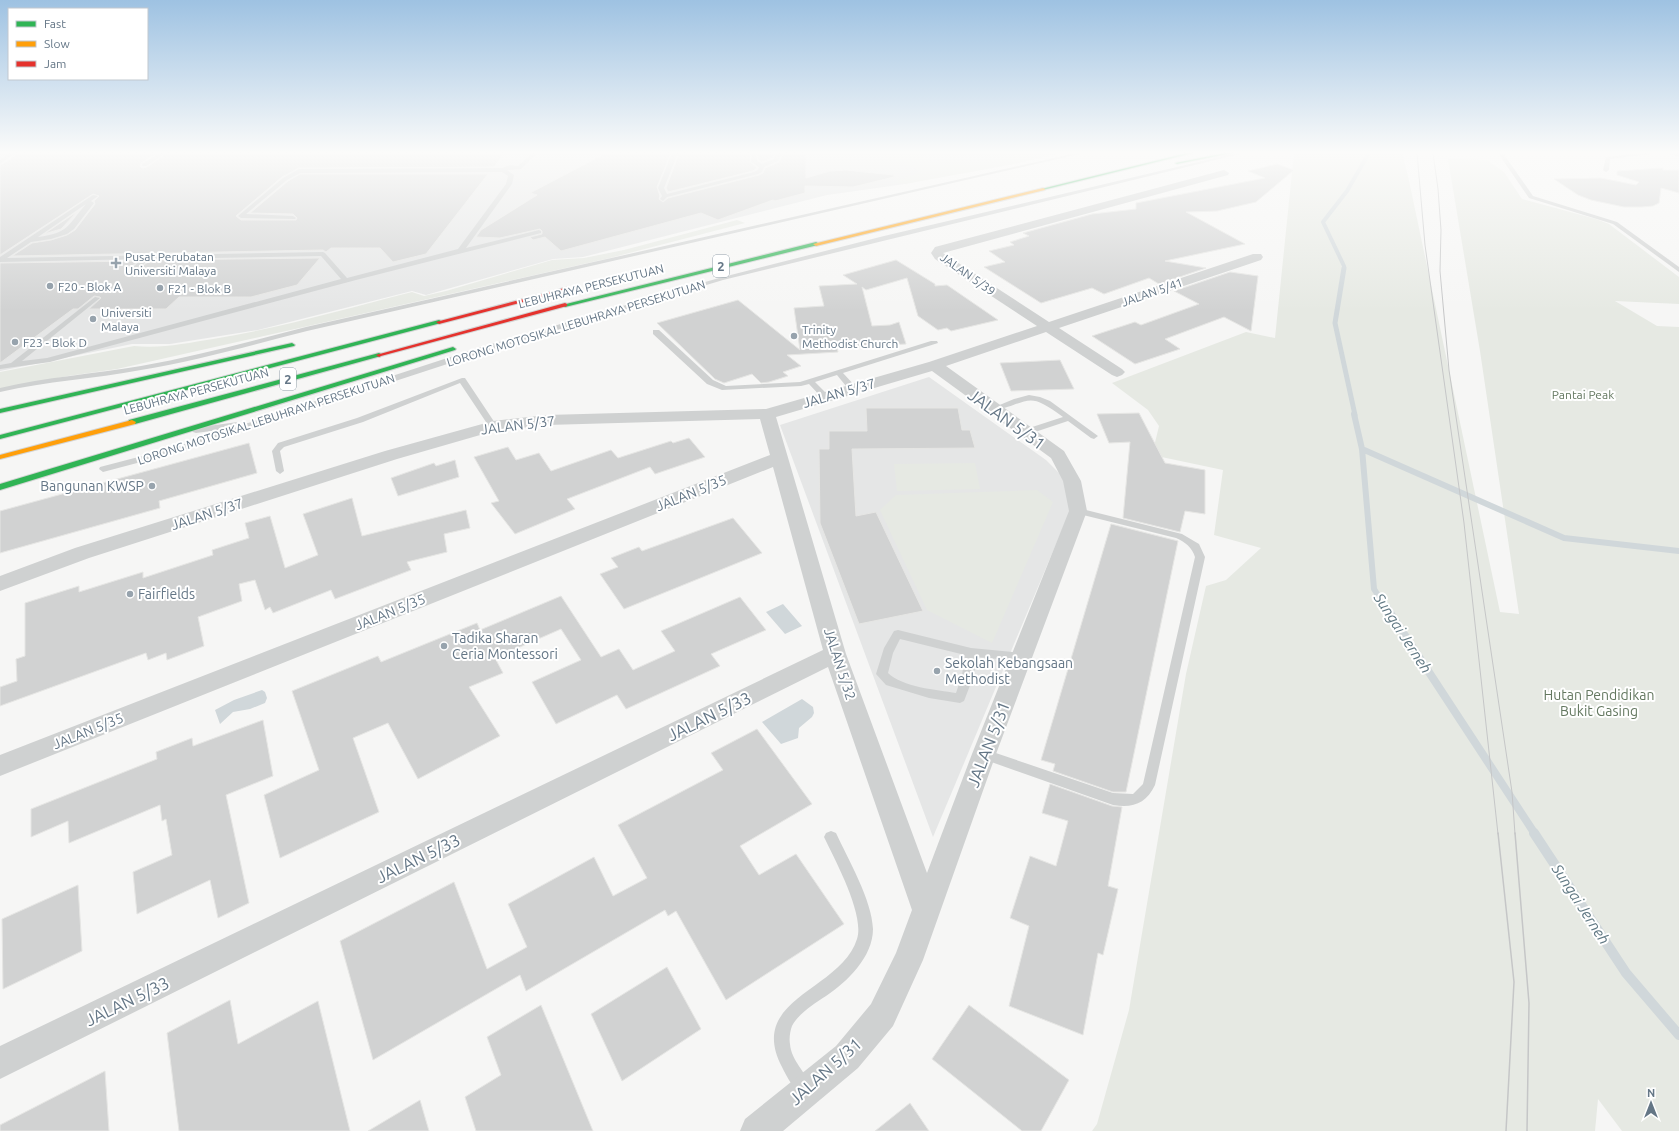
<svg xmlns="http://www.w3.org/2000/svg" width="1679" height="1131" font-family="Ubuntu,sans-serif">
	<rect width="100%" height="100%" fill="#f6f6f5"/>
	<path fill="#e5e6e6" d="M0,153H1042L905,184L827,195L583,257L553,259L426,295L412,291L258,330L170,344H132L0,371Z
		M929,377L1046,460L1064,478L1072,506L933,837L780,425Z"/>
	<path fill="#e6e9e3" d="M824,153H915C942,178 1003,155 1033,153C1042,152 1052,153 1061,153L1009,165L905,184L893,182L916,174L921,171L894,159L852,155L839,157L822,156Z
		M1294,153H1403L1404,161L1408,176L1500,612L1519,614L1480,351L1448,159L1487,160L1504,172L1522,199L1596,219L1609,224L1679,277V304L1615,301L1657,326L1679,327V1131H1622L1598,1099L1595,1131H1092L1097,1124L1129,1010L1186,674L1206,586L1226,580L1261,548L1214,535L1223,470L1152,455L1159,426L1148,410L1112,383L1246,332L1275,338Z
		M737,220L745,223L610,258L117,369L68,376L0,389V372L134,346C161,349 187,343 213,339C280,328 346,309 412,292L424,296L446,291L552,260L584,258L624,250Z
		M975,463L980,489L897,491L894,464Z
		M1037,490L1053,502L992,643L927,610L880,510L896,495Z"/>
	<path fill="#d0d7da" d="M783,604L802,626L785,634L766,612Z
		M262,690L265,692L267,698L265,703L250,709L233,712L220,724L215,710L234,700Z
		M802,699L813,707L814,713L812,717L799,728L798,738L781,744L762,722Z"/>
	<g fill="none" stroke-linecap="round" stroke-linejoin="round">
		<path stroke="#d0d7da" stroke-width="4" d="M1344,269V266L1323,222L1347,191L1369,153"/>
		<path stroke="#d0d7da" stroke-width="5" d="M1344,268L1335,323L1355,415"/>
		<path stroke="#d0d7da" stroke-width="6" d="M1354,414L1362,449L1374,589L1381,600
			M1362,449L1564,538L1679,551"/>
		<path stroke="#d0d7da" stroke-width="8" d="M1381,599L1535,834"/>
		<path stroke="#d0d7da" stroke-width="10" d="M1534,833L1626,973L1679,1035"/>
	</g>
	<path fill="#d1d2d2" stroke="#e6e6e4" d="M16,153H158L141,163L140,166L142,168L147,167L167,153H504L494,167L299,168L282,177L236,216L241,220H296L297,218L293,214L250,213L288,181L300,174H488L426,254L393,262L380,248H331L326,252L323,250L12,256L32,243L51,240L67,235L75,230L95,204L94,201L99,196L93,194L0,255V165L12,158Z
		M606,153H671L657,187L660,196L659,199L663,202L668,198L759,175L763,173L765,168L779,162L783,153H806V178L830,171L846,170L894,175V177L853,187L805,186V193L775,201L773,200L718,220L701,213L561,251L545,237L533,240L530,237L542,234V231L540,229L500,238L476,237L481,230L537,195L530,193Z
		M679,153H751L750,162L757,168L753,171L668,192L666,188Z
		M757,153H775L773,158L762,162L758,160Z
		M1277,164L1294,170L1256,202L1217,211L1186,212L1245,244L1165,261L1206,268L1159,284L1149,278L1104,294L1092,288L1041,303L984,267L1005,262L989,251L1014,245L1010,242L1029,236L1023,233L1092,214L1136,209V203L1265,178L1248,171Z
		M1663,168V170H1679V193L1661,188L1659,203L1653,206L1641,207H1624L1591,200L1578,195L1554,179L1601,178L1636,185L1639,182L1617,175V171Z
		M78,211L61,229L44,234Z
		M320,258L297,285L251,297H179L166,309H89L101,298L100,297L94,296L78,309H73L0,363V263L138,261L130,268V271L132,273L151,260Z
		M896,260L935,284V286L947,285L998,320L951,331L947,328L938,330L918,316L907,278L866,290L862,287L872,326L890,325L899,322L906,344L837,348L838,352L787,355L801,366L783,372L788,376L769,382L761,383L752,374L724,383L715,379L657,323L738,300L800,350L794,308L824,306L819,286L857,284L843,275Z
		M1230,272L1258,276L1251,331L1224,317L1165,339L1180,349L1135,364L1092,336L1135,322L1141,325L1199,304L1174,291Z
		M1060,360L1074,389L1011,391L1000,363Z
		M866,408H958L962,430H970L975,448L852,449L856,516L876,512L923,611L859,624L820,523L819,449H829V431H867Z
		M1139,413L1165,463L1205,470V514L1185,511L1180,532L1123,518L1130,442L1109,443L1097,414Z
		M689,438L705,457L655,474L650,467L567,499L575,509L515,534L491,503L499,501L474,457L508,447L516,460L539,453L551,471L611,450L618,458L671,441L673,443Z
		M249,443L257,473L159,501L160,508L0,553V511Z
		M455,460L459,477L398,496L391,478L434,463L436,466Z
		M352,498L362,536L466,510L470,528L444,534L447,552L407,562L411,570L335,599L331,590L273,613L270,607L265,610L255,580L239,584L242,601L198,617L204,646L167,660L166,653L148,660L146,653L0,706V687L17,681L16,659L25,656V603L79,586V592L143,572V578L213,555L212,550L249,538L245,523L270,516L285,568L318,555L303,514Z
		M733,518L762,553L624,609L600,574L618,567L611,558L639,547L642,551Z
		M1111,524L1178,541L1126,792H1113L1053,771L1055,764L1041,760Z
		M561,596L601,657L619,649L633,670L675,651L661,631L740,597L766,630L711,654L720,666L626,709L617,695L556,724L532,682L581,660L561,629L495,658L503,673L469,687L500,736L418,779L388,723L353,738L379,812L280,858L264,795L319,770L292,691L378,656L381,662L477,623L480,630Z
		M263,720L273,776L226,795L249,903L218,918L210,880L137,914L133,872L172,855L166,819L162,821L160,805L69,843L68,821L31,837V809L157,759L156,752L192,738L193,746Z
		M757,729L812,804L740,846L759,875L796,854L844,924L726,1000L676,911L668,916L665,910L526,991L520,975L373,1060L340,941L454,882L487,969L527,947L508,904L594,857L613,896L647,878L618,825L723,770L711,753Z
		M1050,784L1112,806L1122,807L1108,886L1118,889L1103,955L1098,953L1083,1035L1009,1006L1029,926L1010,918L1030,856L1056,866L1068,821L1042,813Z
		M78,885L82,951L3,989L2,919Z
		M667,967L701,1029L622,1081L591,1014Z
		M230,1000L238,1044L318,1001L350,1131H179L167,1033Z
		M541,1005L593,1131H476L465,1097L501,1075L487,1037Z
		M969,1005L1069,1080L1041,1131H1022L932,1059Z
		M105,1071L109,1131H0V1125Z
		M420,1100L429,1131H368Z
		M910,1103L929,1131H875Z"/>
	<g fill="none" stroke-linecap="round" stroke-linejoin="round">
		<g stroke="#d3d4d4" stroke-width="2">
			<path id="fast" d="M1187,153H1193L1043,190L1041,189Z
				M1225,153H1233L1177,164L1175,163Z
				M816,242L818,243V245L565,307L562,305Z
				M439,320L441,321V323L0,439V435Z
				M292,343L295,345L294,346L0,413V409Z
				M453,347L456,349L455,350L0,490V484Z
				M379,353L381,354V356L135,424H132L128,422L129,420Z"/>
		</g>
		<g stroke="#d3d4d4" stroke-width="2">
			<path id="slow" d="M1043,188L1045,189V190L816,246L813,244Z
				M132,420L136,422L135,424L0,459V455Z"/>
		</g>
		<g stroke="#d3d4d4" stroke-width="2">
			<path id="jam" d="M568,287L571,289L570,290L439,324L436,322Z
				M565,303L567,304V306L381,356L379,357L376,355Z"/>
		</g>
		<path fill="#cfd1d1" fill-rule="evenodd" d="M9,153H15L0,164V160Z
			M160,153H166L146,166H142V164Z
			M532,153H537L521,169L507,170L514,175L512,184L466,248L539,230L541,231V233L356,280L50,362L0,369V365L11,363L95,297L100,298L22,361L47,358L341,279L321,256L150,259L133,272L131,271V269L142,259L0,262V257L93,195L98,196L91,201L94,203L74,229L67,234L51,239L31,242L7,258L323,252L325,253L347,278L458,249L506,184L508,176L502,172L300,173L287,180L246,214L293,216L296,218L295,219L241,218L238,216L283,178L299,169L502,168L510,165L518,166ZM86,204C67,226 69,233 38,237Z
			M672,153H678L664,188L667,194L754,172L758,170L759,167L751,162L752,153H756L757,161L762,164L774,159L777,153H782L778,161L764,167L762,172L758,174L667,197L663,201L660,199L662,196L658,188Z
			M1076,153H1084L307,331C252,345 197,361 141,370C94,379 47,381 0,392V388C46,377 94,374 141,366C197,356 251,341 306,327Z
			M1236,153H1244L723,280L484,352L175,453L103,472L99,469L100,467L169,449L234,428L196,433L193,432L192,430L193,428L238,422L242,425L478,348L719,278L884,236Z
			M1498,153H1503L1533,196L1617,222L1679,267V272L1613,224L1529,198Z
			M1644,153H1659L1610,159L1609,170L1606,172L1603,170L1606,157Z
			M1669,153H1679V157L1670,154Z
			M653,330H659L713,380L726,386L800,382L931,341H937L938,343L843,373L856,387V391H850L837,375L815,382L830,397L826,399H823L809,384L801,386L722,390L707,384L653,334Z
			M462,378H465L497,426L496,428H490L460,383L363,422L284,447L280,451L284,471L280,474L276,471L272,451L278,443L357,418Z
			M1029,395L1040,397L1050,401L1098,436L1094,439L1091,438L1068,421L1029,434H1023L1022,432L1023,430L1063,417C1027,390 1031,402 994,411L990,409L1014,399Z
			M1078,508L1182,534L1199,544L1205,557L1155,785C1146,804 1133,808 1113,805L980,758L978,754L980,750L984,749L1113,793L1133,794L1143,784L1195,557C1192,547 1185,542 1176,538L1075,513L1073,511Z
			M898,630L971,648L1022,653L1026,654L1028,657L1026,660L1022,661L976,657L974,675L964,701L960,703L929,698L886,685L876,674L884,648L894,631ZM900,639L965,655L962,675L956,693C937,690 902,687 888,673L893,653Z
			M831,831L836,833C848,859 872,900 873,929C873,957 847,982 826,996C814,1004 799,1013 792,1026C790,1031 789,1039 790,1044C791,1060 806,1073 812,1087L810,1093L804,1095C794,1091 787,1077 782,1067C746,998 841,991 857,939C865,915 835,860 824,837L826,833Z"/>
		<path fill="#cfd1d1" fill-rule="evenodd" d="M1224,170L1229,173L1228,175L943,253L1049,322L1253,254H1261L1263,257L1261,260L1059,328L1122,369L1125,372L1122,375L1117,377L1112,375L1046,332L946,366L1064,451L1081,481L1087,511L996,754L923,960L893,1026L858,1068L783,1131H740L745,1119L836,1046L871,1004L896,953L912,910L828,667L0,1079V1046L823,650L773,467L0,776V755L770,455L760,419L547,425L494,431L397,459L89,558L0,591V576L75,548L385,451L493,421L547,415L766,409L929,362L1037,326L935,259L931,253L935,247ZM932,371L1051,458L1063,481L1069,511L972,754L927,873L846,654L776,417Z"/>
		<use href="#fast" fill="#30b455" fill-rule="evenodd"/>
		<use href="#slow" fill="#ff9f0a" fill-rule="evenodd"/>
		<use href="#jam" fill="#e5322d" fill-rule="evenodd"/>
		<path stroke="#c5c6c7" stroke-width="1" d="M1417,153L1425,245L1464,523L1498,834
			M1433,153L1438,189L1441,230L1440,271L1449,370L1512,792L1515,834"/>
		<path stroke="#c5c6c7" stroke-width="1.5" d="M1498,833L1514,982L1506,1131
			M1515,833L1529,1003L1527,1131"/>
	</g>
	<linearGradient id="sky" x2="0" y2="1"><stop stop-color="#9ec2e2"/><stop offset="0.49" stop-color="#fbfbfa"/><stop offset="1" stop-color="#fbfbfa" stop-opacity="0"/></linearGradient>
	<rect width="1679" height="311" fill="url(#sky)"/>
	<g fill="#97a3ad" stroke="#fff" stroke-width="1.5">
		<path d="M114 257h4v4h4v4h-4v4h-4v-4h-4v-4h4z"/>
		<circle cx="50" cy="286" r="4"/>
		<circle cx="160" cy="288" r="4"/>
		<circle cx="93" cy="319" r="4"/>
		<circle cx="794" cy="336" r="4"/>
		<circle cx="15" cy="342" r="4"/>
		<circle cx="152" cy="486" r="4"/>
		<circle cx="130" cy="594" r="4"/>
		<circle cx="444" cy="646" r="4"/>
		<circle cx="937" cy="671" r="4"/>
	</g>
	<g text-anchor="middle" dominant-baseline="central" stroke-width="4" stroke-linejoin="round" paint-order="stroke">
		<g font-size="12" fill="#647686" stroke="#fff" text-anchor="start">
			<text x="125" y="256">Pusat Perubatan<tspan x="125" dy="14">Universiti Malaya</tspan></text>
			<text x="58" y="286">F20 - Blok A</text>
			<text x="168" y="288">F21 - Blok B</text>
			<text x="101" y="312">Universiti<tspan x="101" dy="14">Malaya</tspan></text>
			<text x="802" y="329">Trinity<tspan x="802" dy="14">Methodist Church</tspan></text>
			<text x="23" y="342">F23 - Blok D</text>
		</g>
		<g font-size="12" fill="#647686" stroke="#fff">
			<text transform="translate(968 274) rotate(35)">JALAN 5/39</text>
			<text transform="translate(591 286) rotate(-14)">LEBUHRAYA PERSEKUTUAN</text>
			<text transform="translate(1152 292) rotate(-19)">JALAN 5/41</text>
			<text transform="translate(576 323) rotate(-17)">LORONG MOTOSIKAL LEBUHRAYA PERSEKUTUAN</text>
			<text transform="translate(196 391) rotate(-15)">LEBUHRAYA PERSEKUTUAN</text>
			<text transform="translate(266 419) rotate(-18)">LORONG MOTOSIKAL LEBUHRAYA PERSEKUTUAN</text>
		</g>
		<g font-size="12" fill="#647860" stroke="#fff">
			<text x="1583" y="394">Pantai Peak</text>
		</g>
		<g fill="#fff" stroke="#929faa" stroke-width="1">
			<rect x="713" y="255" width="16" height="22" rx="3"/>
			<rect x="280" y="368" width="16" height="22" rx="3"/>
		</g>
		<g font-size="13" font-weight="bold" fill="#647686">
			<text x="721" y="266">2</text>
			<text x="288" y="379">2</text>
		</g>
		<g font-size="14" fill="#647686" stroke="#fff">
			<text transform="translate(839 393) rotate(-16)">JALAN 5/37</text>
			<text transform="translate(518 425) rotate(-7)">JALAN 5/37</text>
			<text transform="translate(691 493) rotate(-22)">JALAN 5/35</text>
			<text transform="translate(207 514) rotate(-18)">JALAN 5/37</text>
			<text transform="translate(390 612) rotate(-22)">JALAN 5/35</text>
			<text transform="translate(840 664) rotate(72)">JALAN 5/32</text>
			<text transform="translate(88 731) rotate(-22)">JALAN 5/35</text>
		</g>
		<g font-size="14" fill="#647686" stroke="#fff" text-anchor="start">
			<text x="144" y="486" text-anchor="end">Bangunan KWSP</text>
			<text x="138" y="594">Fairfields</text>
			<text x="452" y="638">Tadika Sharan<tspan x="452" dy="16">Ceria Montessori</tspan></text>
			<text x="945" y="663">Sekolah Kebangsaan<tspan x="945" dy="16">Methodist</tspan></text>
		</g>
		<g font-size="14" fill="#647860" stroke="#fff">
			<text x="1599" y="695">Hutan Pendidikan<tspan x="1599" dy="16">Bukit Gasing</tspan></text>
		</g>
		<g font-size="15" font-style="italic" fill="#607883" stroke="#fff">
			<text transform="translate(1403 633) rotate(57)">Sungai Jerneh</text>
			<text transform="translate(1581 904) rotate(57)">Sungai Jerneh</text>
		</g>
		<g font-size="17" fill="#647686" stroke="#fff">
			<text transform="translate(1007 419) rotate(36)">JALAN 5/31</text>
			<text transform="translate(709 716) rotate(-26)">JALAN 5/33</text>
			<text transform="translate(988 744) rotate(-69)">JALAN 5/31</text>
			<text transform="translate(418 858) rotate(-26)">JALAN 5/33</text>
			<text transform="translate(127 1001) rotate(-26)">JALAN 5/33</text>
			<text transform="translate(825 1071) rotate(-42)">JALAN 5/31</text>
		</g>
	</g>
	<rect x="8" y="8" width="140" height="72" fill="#ffffff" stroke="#c1c8cf"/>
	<rect x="16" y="21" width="20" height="6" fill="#30b455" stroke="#c1c8cf"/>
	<text x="44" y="28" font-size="12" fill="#647686">Fast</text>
	<rect x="16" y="41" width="20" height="6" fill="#ff9f0a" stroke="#c1c8cf"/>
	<text x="44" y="48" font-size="12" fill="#647686">Slow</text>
	<rect x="16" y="61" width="20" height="6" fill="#e5322d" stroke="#c1c8cf"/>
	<text x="44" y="68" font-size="12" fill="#647686">Jam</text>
	<g transform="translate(1651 1103)" stroke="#ffffff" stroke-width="3" paint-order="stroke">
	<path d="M0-3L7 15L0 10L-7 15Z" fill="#647686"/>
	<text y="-6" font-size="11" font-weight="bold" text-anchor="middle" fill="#647686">N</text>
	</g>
</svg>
